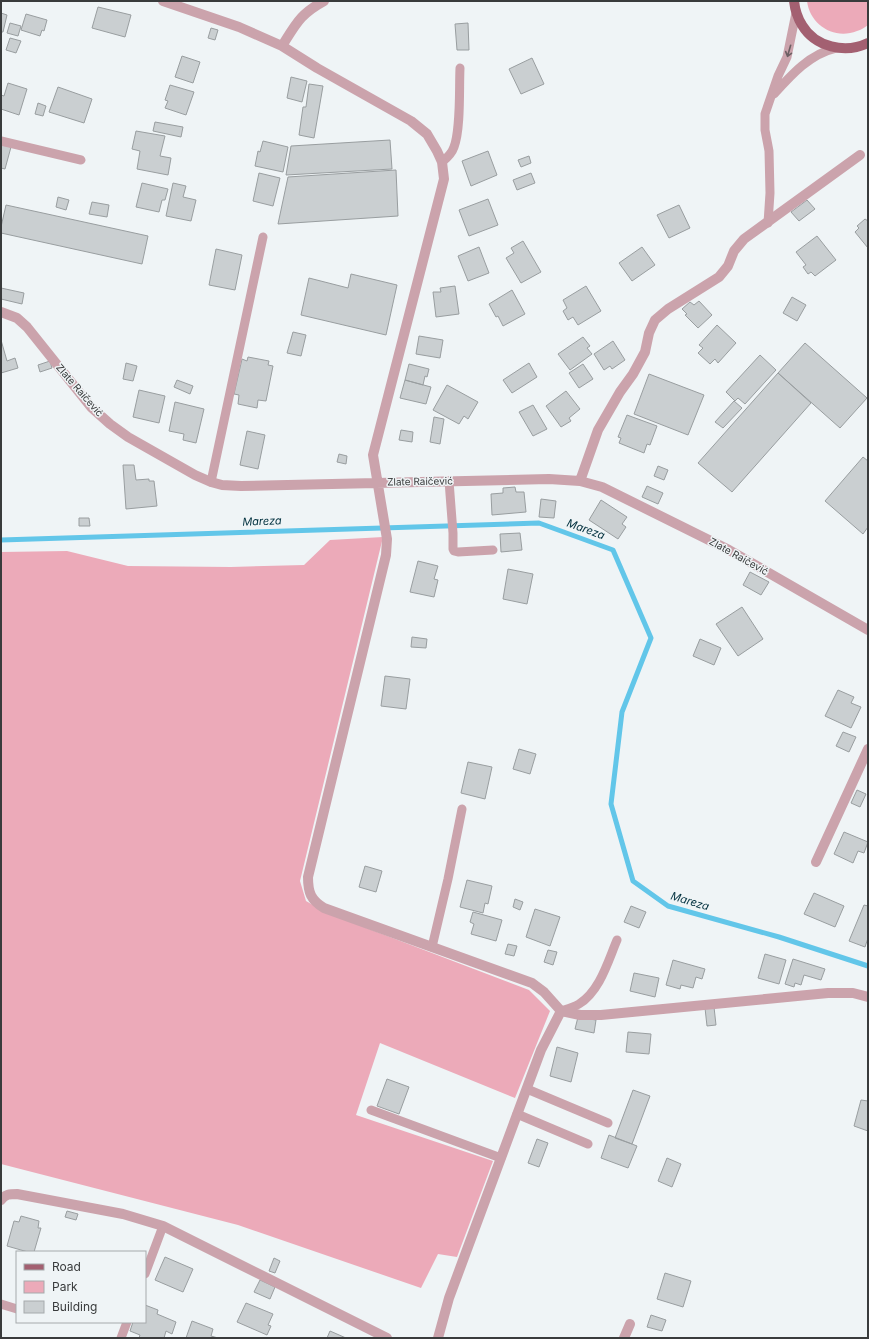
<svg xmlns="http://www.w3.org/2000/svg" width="869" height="1339" font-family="Inter,sans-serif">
	<rect width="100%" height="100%" fill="#eff4f6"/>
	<path fill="#ecaab9" d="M807,1H868V25C865,27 861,30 857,31C834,40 810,25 807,1Z
		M383,537L300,881L306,901L327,913L529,990L550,1011L515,1098L380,1043L356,1115L493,1161L457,1257L438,1254L421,1288L238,1225L1,1164V552L67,551L128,566L231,567L304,565L330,540Z"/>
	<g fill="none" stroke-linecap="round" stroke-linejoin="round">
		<path stroke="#62c6e9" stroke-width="5" d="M1,540L539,523L613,550L651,638L622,712L611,804L633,881L668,906L779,937L868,966"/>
	</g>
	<path fill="#cacfd1" stroke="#999ea0" d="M98,7L131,15L125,37L92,28Z
		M1,13L7,15L3,32H1Z
		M26,14L47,20L44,31L42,30L40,36L21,30Z
		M10,23L21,26L18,36L7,33Z
		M468,23L469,50H457L455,24Z
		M211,28L218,30L215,40L208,38Z
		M10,38L21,41L16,53L6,50Z
		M182,56L200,62L193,83L175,77Z
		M532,58L544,84L521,94L509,69Z
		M291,77L307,81L302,102L287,98Z
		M8,83L27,89L19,115L1,109V95L4,96Z
		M309,84L323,86L314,138L299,135L303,107H306Z
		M170,85L194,92L186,115L165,108L168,101L165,100Z
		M58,87L92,99L84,123L49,112Z
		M38,103L46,106L43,116L35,114Z
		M155,122L183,127L181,137L153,131Z
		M136,131L165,136L160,156L171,158L168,175L137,169L140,151L132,149Z
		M390,140L392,169L286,175L291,146Z
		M263,141L288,147L283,172L255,166L258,151L260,152Z
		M1,144L11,147L5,169L1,168Z
		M488,151L497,175L471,186L462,161Z
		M529,156L531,163L521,167L518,160Z
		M396,170L398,216L278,224L288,177Z
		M259,173L280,178L273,206L253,201Z
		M531,173L535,183L517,190L513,180Z
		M142,183L168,189L165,200H162L159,212L136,207Z
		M173,183L186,186L183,197L196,200L191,221L166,216Z
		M58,197L69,200L66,210L56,207Z
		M488,199L498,225L469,236L459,210Z
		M807,200L815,209L799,221L791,212Z
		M92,202L109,205L107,217L89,214Z
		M6,205L148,236L142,264L1,233V227Z
		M679,205L690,228L669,238L657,215Z
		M865,219L868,221V248L855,232L859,228L857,226Z
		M817,236L836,260L815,276L811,272L808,274L803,267L806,265L796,252Z
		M523,241L541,272L521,283L506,258L514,253L511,248Z
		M479,247L489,273L468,281L458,256Z
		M642,247L655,265L632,281L619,263Z
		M216,249L242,255L235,290L209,285Z
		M351,274L397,285L386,335L301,315L309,278L348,288Z
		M455,286L459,314L436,317L433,292H441L440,288Z
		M586,286L601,311L578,325L573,317L568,320L563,311L567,308L563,300Z
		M1,288L24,293L22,304L1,299Z
		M512,290L525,314L503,326L498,316L496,317L489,304Z
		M792,297L806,305L797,321L783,313Z
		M699,301L712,315L698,328L685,315L687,314L682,309L690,302L694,305Z
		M717,325L736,343L718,363L715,359L710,364L698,353L703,348L699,345Z
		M293,332L306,335L301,356L287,353Z
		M419,336L443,340L440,358L416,354Z
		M583,337L590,346L587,348L592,354L570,370L558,354Z
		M1,340L7,361L15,358L18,368L1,373Z
		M613,341L625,360L612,369L610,366L604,370L594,354Z
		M805,343L867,398L840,428L778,373Z
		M760,355L776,370L745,404L738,398L735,401L726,392Z
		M248,357L269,361L268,365L273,366L266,401L258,400L257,408L238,404L239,395L234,394L242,359L247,361Z
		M50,361L52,368L40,372L38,365Z
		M126,363L137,366L133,381L123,379Z
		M529,363L537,377L512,393L503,380Z
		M409,364L429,369L427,377L425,376L423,385L405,380Z
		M583,364L593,379L579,388L569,373Z
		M778,373L811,403L732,492L698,463Z
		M649,374L704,395L688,435L634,414Z
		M177,380L193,386L190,394L174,387Z
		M405,380L431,387L426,404L400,398Z
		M447,385L478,402L468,419L464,416L459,424L433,410Z
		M139,390L165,396L159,423L133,417Z
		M566,391L580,409L569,418L571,421L561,427L546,406Z
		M734,401L742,408L723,428L715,422Z
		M175,402L204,409L196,443L183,440L184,434L169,431Z
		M533,405L547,429L533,436L519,412Z
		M627,415L657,426L650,445L647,444L644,453L619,443L621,438L618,437Z
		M434,417L444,419L440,444L430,442Z
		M401,430L413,432L412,442L399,440Z
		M247,431L265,435L258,469L240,465Z
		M339,454L347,456L346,464L337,462Z
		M863,457L868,461V527L863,534L825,501Z
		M123,465H134L136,480L149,479V481H154L157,506L126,509Z
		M658,466L668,470L664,480L654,476Z
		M647,486L663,493L658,504L642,497Z
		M515,487L516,492H524L526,512L492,515L491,494L503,493V488Z
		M541,499L556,501L554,518L539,517Z
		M601,500L627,517L622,524L626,527L618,539L589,520Z
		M79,518H89L90,526H79Z
		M520,533L522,550L501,552L500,534Z
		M418,561L438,566L434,579L438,580L434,597L410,592Z
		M508,569L533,574L527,604L503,599Z
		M750,572L769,582L761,595L743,585Z
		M742,607L763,639L738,656L716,624Z
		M412,637L427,639L426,648L411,647Z
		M700,639L721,648L714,665L693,656Z
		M385,676L410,679L406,709L381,706Z
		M838,690L854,697L851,703L861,707L851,728L825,716Z
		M843,732L856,737L849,752L836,746Z
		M519,749L536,754L530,774L513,769Z
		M468,762L492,767L485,799L461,793Z
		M857,790L866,794L860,807L851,803Z
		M844,832L868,842L864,853L858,851L853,863L834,854Z
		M365,866L382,871L376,892L359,887Z
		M467,880L492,886L488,904L485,903L483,913L460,907Z
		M814,893L844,906L835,927L804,914Z
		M515,899L523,902L520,910L513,907Z
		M864,905L868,906V938L865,947L849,941Z
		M631,906L646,912L639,928L624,922Z
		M535,909L560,917L550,946L526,937Z
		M473,912L502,920L496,941L471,934L474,924L470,922Z
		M508,944L517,946L514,956L505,954Z
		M548,950L557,952L553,965L544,962Z
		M765,954L786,960L779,984L758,978Z
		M793,959L825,969L821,980L804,975L801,985L795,983L794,987L785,984Z
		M673,960L705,969L702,979L696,977L693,988L681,985L680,989L666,985Z
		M634,973L659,978L655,997L630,991Z
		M714,1007L716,1025L707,1026L705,1008Z
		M578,1017L596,1020L594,1033L575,1029Z
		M628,1032L651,1034L649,1054L626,1052Z
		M557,1047L578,1053L571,1082L550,1076Z
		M387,1079L409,1087L399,1114L377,1106Z
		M633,1090L650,1096L632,1144L615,1138Z
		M861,1100L868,1101V1131L854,1126Z
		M609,1135L637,1146L628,1168L601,1158Z
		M537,1139L548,1143L539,1167L528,1163Z
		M667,1158L681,1164L672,1187L658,1181Z
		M67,1211L78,1214L76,1220L65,1217Z
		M21,1216L39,1221L38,1228H41L34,1252H28L7,1246L14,1221L19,1222Z
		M165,1257L193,1269L183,1292L155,1280Z
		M274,1258L280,1261L275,1273L269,1271Z
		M665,1273L691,1281L683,1307L657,1299Z
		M260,1280L275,1287L270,1299L254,1292Z
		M246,1303L273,1314L268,1325L271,1326L267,1335L237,1322Z
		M145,1305L158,1310L157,1314L176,1322L172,1334L166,1331L164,1338H139L140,1335L130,1331L133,1322H145Z
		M651,1315L666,1320L662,1331L647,1327Z
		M192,1321L213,1329L211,1336L218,1338H186Z
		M330,1331L346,1338H327Z"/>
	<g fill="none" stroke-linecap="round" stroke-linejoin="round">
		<path stroke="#cba3ac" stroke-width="9" d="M774,94C792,74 810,54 836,48
			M1,141L81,160
			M442,162C447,158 452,153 454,147C461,129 459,88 460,68
			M768,223L770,193L769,151L765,130V114L778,76L787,57L796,13
			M449,481L453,533V549L454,551L458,552L493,550
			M211,482L263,237
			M432,947L448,879L462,809
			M561,1011C567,1009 574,1007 579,1004C600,991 608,961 617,940
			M527,1089L608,1123
			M371,1110L501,1158
			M517,1114L588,1144
			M145,1274L163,1226
			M1,1304L17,1309
			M121,1338L127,1322"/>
		<path stroke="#cba3ac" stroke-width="10" d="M163,1L239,27L282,46L317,68L411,121L427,134L437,151L442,162L444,179L373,455L387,539L386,555L308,877C308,893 311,900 324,908L532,983L544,992L561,1011L580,1015H601L828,993H853L868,997
			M282,46C296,24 300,14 324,1
			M1,312L17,318L27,327L91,407L110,424L128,437L195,475L211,482L222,485L241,486L549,479L580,481L602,487L729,550L868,630
			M580,481L598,430L620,392L633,374L645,352L649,333L655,320L668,309L719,277L728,266L734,251L744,239L860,155
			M816,862L868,749
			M1,1200C5,1194 10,1194 17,1194L123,1214L163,1226L387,1338
			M438,1338L449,1298L541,1050L561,1011
			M624,1338L630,1324"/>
		<path stroke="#a36071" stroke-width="10" d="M794,1C795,10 797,17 802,25C815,47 845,54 868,43"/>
	</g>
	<defs><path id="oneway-shaft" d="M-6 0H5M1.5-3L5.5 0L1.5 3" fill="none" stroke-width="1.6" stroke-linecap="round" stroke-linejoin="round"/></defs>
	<use stroke="#6c5f63" href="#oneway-shaft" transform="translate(789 51) rotate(106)"/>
	<g text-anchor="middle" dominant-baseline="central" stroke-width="3" stroke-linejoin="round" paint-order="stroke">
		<g font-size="10" fill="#393b3c" stroke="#eff4f6">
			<text transform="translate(80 390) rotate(49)">Zlate Raičević</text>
			<text transform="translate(420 481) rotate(-1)">Zlate Raičević</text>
			<text transform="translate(739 556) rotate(29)">Zlate Raičević</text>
		</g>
		<g font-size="11" font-style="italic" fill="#00303e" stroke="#eff4f6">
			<text transform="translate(262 521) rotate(-2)">Mareza</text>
			<text transform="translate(586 529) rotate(20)">Mareza</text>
			<text transform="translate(690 901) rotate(17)">Mareza</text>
		</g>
	</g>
	<rect width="869" height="1339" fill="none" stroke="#393b3c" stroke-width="4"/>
	<rect x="16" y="1251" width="130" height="72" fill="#eff4f6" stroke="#a6aaac"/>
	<rect x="24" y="1264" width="20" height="6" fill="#a36071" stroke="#a6aaac"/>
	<text x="52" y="1271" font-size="12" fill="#393b3c">Road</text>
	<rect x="24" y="1281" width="20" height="12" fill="#ecaab9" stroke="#a6aaac"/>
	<text x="52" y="1291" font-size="12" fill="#393b3c">Park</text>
	<rect x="24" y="1301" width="20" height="12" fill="#cacfd1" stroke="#a6aaac"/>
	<text x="52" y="1311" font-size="12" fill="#393b3c">Building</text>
</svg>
